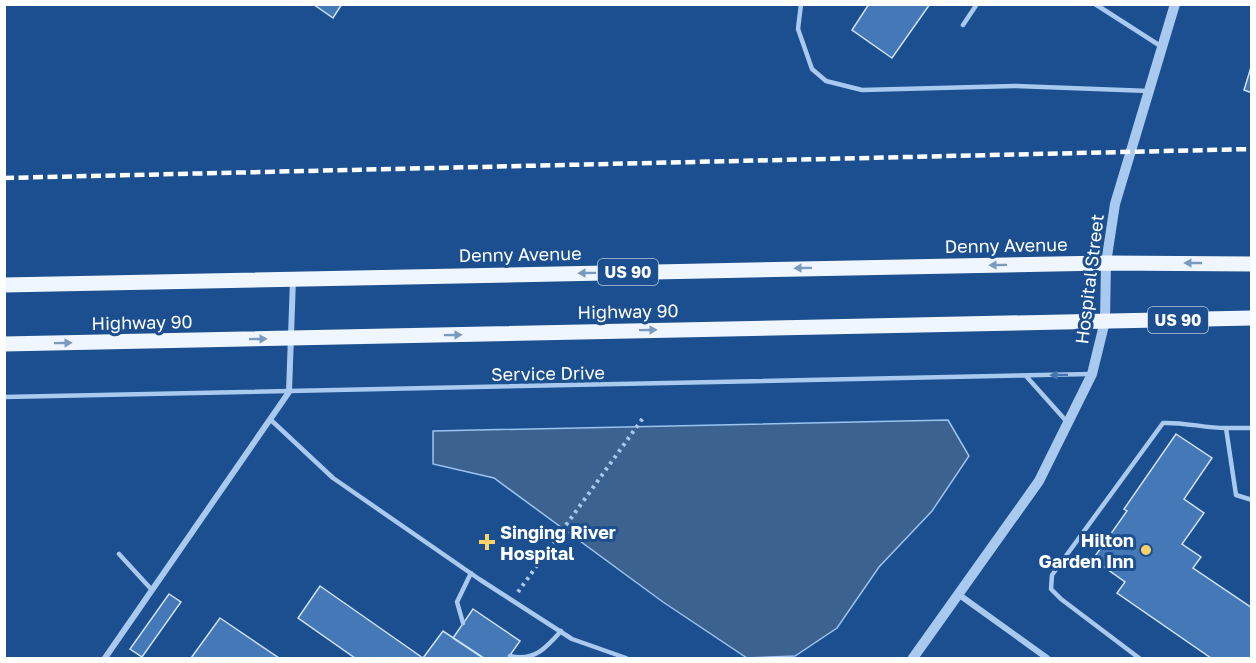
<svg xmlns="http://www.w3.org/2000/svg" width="1256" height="663" font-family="'Golos Text',sans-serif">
	<rect width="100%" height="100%" fill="#1b4f8f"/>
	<path fill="#3c6290" stroke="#9cc4f0" stroke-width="1.5" d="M948,420L969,456L932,511L879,567L837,628L795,656L747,658L663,602L494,478L433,464V431Z"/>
	<path fill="#4478b7" stroke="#cfe3fa" stroke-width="1.5" d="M313,4H342L333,18Z
		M869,4H930L892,58L852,30Z
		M1252,64V93L1244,90Z
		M1176,434L1212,458L1184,499L1204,513L1182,544L1201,557L1193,568L1252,608V658H1211L1117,593L1125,582L1093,559L1127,511L1124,509Z
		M320,586L423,658L443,631L484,658H355L298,618Z
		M169,594L181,602L142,657L130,649Z
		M473,609L520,641L508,658H483L453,638Z
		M220,618L279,658H191Z"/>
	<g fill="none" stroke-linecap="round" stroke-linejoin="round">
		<path stroke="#a9c9ee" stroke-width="4" stroke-dasharray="3 4.5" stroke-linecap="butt" d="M518,592L643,418"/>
		<path stroke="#a9c9ee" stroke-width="4.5" d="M801,4L798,29L812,69L826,81L862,90L1015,86L1149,91
			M1095,4L1162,47
			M963,25L977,4
			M1026,376L1068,423
			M4,397L1091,374
			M271,420L333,478L479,579L572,639L626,658
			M1226,428H1252
			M119,554L152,590
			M463,623L457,602L471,573
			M510,656C534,662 547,647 561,631
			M1139,658L1061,599L1051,589L1052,575L1163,423C1184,422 1204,428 1226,428L1236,495L1252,500"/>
		<path stroke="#a9c9ee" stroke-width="6" d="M958,594L1047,658
			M105,658L289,392L293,279"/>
		<path stroke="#a9c9ee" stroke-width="10" d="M913,658L1039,481L1092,374L1105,321L1106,263L1115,204L1175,4"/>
		<path stroke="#f0f6ff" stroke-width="15" d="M4,285L1106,263L1252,264
			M4,344L1252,318"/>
		<path stroke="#fff" stroke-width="4.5" stroke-dasharray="10 4.5" stroke-linecap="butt" d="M4,178L1252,149"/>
	</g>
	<defs><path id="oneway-solid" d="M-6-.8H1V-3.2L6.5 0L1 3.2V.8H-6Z" transform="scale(1.5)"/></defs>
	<g fill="#7b9ac1">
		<use href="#oneway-solid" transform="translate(1193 263) rotate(-180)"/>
		<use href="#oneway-solid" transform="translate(998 265) rotate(179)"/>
		<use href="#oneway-solid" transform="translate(803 268) rotate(179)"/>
		<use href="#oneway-solid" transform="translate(587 273) rotate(179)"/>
		<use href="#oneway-solid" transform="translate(648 330) rotate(-1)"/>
		<use href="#oneway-solid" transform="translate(453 335) rotate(-1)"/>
		<use href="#oneway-solid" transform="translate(258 339) rotate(-1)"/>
		<use href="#oneway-solid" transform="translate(63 343) rotate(-1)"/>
	</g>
	<use fill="#4674ac" href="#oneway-solid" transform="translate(1059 375) rotate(179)"/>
	<g fill="#ffd166" stroke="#1b4f8f" stroke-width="2">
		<path d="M484 533h6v6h6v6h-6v6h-6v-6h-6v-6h6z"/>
		<circle cx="1146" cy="550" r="6"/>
	</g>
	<g text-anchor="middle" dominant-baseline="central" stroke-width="6" stroke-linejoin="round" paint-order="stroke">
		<g fill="#1b4f8f" stroke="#bbcadd" stroke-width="1.5">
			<rect x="598" y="259" width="60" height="26" rx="4.5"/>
			<rect x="1148" y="307" width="60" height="26" rx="4.5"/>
		</g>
		<g font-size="16" font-weight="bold" fill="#fff">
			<text x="628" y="272">US 90</text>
			<text x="1178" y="320">US 90</text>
		</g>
		<g font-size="18" fill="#fff" stroke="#1b4f8f">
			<text transform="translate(1006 245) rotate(-1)">Denny Avenue</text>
			<text transform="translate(520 254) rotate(-1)">Denny Avenue</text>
			<text transform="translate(1089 279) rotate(-83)">Hospital Street</text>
			<text transform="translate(628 311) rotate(-1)">Highway 90</text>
			<text transform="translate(142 322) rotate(-1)">Highway 90</text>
			<text transform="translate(548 373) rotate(-1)">Service Drive</text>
		</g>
		<g font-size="18" font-weight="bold" fill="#fff" stroke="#1b4f8f" text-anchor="start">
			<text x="500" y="532">Singing River<tspan x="500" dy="21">Hospital</tspan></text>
			<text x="1134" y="540" text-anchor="end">Hilton<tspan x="1134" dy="21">Garden Inn</tspan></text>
		</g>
	</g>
	<rect width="1256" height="663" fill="none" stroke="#ffffff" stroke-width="12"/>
</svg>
